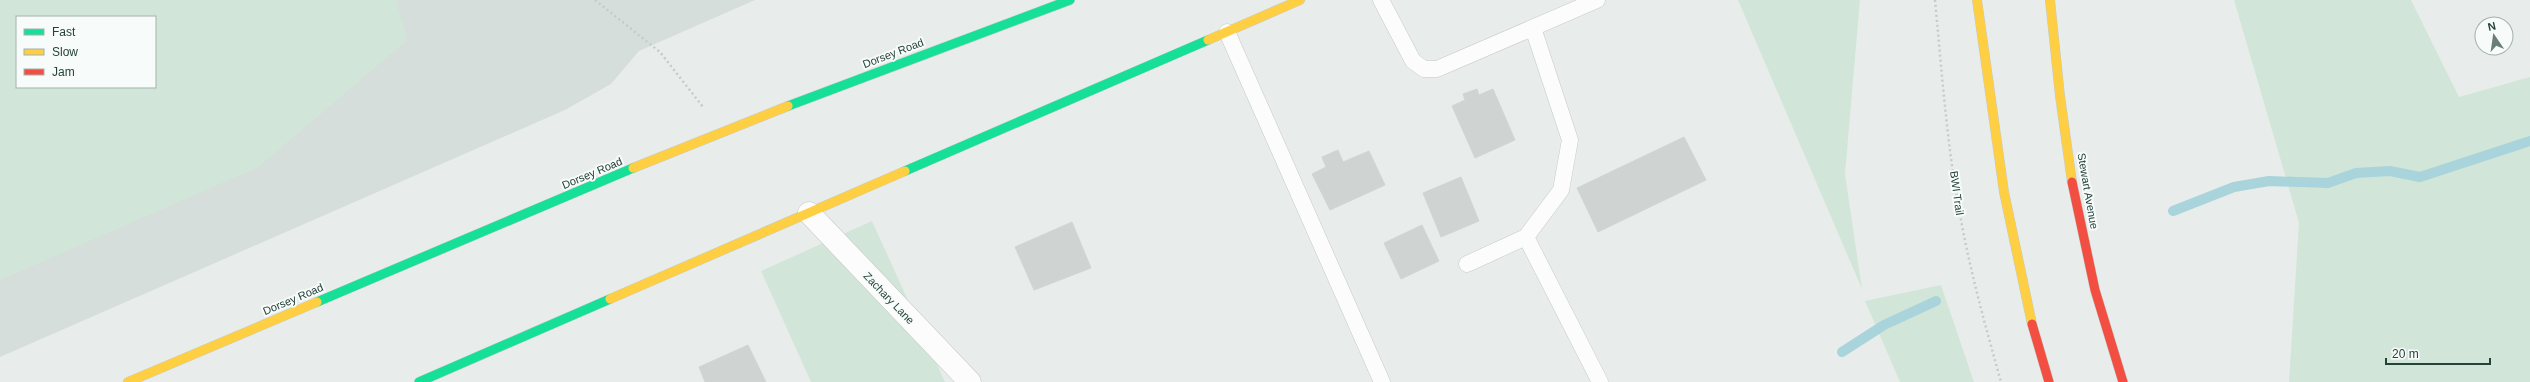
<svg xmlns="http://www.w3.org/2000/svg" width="2530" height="382" font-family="Helvetica,sans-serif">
	<rect width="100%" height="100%" fill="#e8edeb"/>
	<path fill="#d6dedb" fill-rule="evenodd" d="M0,0H755L639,51L611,84L565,110L0,357ZM17,17H155V87H17Z"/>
	<path fill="#d1e6d8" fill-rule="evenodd" d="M0,0H396L407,40L258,167L0,280ZM17,17H155V87H17Z
		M1738,0H1860L1845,174L1862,289Z
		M2234,0H2411L2459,97L2530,77V382H2289L2299,223Z
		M872,221L945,382H811L761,271Z
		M1941,285L1974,382H1900L1865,301Z"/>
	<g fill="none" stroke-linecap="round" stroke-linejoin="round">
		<path stroke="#a9d4db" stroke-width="10" d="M2173,211L2234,187L2269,181L2328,183L2356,173L2390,171L2420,177L2530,141
			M1842,352L1884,325L1936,301"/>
	</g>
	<path fill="#cfd4d2" stroke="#d1d6d4" d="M1477,89L1479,95L1493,89L1515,140L1475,158L1452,106L1465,100L1463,94Z
		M1684,137L1706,180L1598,232L1577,188Z
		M1338,150L1343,162L1369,151L1385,185L1330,210L1312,174L1326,167L1322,157Z
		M1461,177L1479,221L1441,237L1423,193Z
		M1072,222L1091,268L1034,290L1015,247Z
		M1422,225L1439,261L1401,279L1384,243Z
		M748,345L766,382H705L699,367Z"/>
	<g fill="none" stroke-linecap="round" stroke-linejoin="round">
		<g stroke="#c5cac8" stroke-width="17">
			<path id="lane" d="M1381,0L1413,61L1424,69H1437L1597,0
				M1227,32L1382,382
				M1526,237L1600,382
				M1467,264L1526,237L1561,190L1570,140L1533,28"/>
		</g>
		<g stroke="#c5cac8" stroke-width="23">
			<path id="street" d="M809,213L970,382"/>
		</g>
		<g stroke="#c3cbc8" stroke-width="10">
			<path id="fast" d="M788,106L1070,0
				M905,171L1208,40
				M317,302L633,168
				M419,382L610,299"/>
		</g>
		<g stroke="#c3cbc8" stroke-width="10">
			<path id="slow" d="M1977,0L2004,192L2032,324
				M2050,0L2060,96L2072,182
				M1208,40L1300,0
				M633,168L788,106
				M610,299L905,171
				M128,382L317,302"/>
		</g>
		<g stroke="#c3cbc8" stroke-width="10">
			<path id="jam" d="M2072,182L2095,290L2123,382
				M2032,324L2049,382"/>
		</g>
		<path stroke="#c3ccca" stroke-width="2.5" stroke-dasharray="2 3" stroke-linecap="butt" d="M595,0L660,52L703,107
			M1935,0C1942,73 1947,148 1961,220C1971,275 1986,328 2001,382"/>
		<use href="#lane" stroke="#fcfcfc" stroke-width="16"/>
		<use href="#street" stroke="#fcfcfc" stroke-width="22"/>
		<use href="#fast" stroke="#16e098" stroke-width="9"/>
		<use href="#slow" stroke="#ffcf43" stroke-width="9"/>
		<use href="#jam" stroke="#f24e42" stroke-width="9"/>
	</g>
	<g text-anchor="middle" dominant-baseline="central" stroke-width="4" stroke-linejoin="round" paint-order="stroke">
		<g font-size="11" fill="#24423a" stroke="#f7fbf9">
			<text transform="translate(893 53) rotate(-21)">Dorsey Road</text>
			<text transform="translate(592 173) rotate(-23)">Dorsey Road</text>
			<text transform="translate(2088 191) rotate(80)">Stewart Avenue</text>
			<text transform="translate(1957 193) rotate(82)">BWI Trail</text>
			<text transform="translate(889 298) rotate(46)">Zachary Lane</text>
			<text transform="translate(293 299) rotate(-23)">Dorsey Road</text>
		</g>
	</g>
	<rect x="16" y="16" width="140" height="72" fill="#f7fbf9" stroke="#a3b1ad"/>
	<rect x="24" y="29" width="20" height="6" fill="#16e098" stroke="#a3b1ad"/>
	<text x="52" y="36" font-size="12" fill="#24423a">Fast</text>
	<rect x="24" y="49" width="20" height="6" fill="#ffcf43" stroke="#a3b1ad"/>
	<text x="52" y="56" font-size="12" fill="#24423a">Slow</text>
	<rect x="24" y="69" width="20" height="6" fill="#f24e42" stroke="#a3b1ad"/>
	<text x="52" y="76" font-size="12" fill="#24423a">Jam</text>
	<g transform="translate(2494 36) rotate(347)"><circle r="19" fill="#f7fbf9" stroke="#a3b1ad"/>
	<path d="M0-3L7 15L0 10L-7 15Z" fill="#697e78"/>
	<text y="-6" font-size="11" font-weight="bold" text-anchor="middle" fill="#24423a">N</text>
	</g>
	<path d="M2386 358v6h104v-6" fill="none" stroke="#24423a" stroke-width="2"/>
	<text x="2392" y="358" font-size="12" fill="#24423a" stroke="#f7fbf9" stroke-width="3" paint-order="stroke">20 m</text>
</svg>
